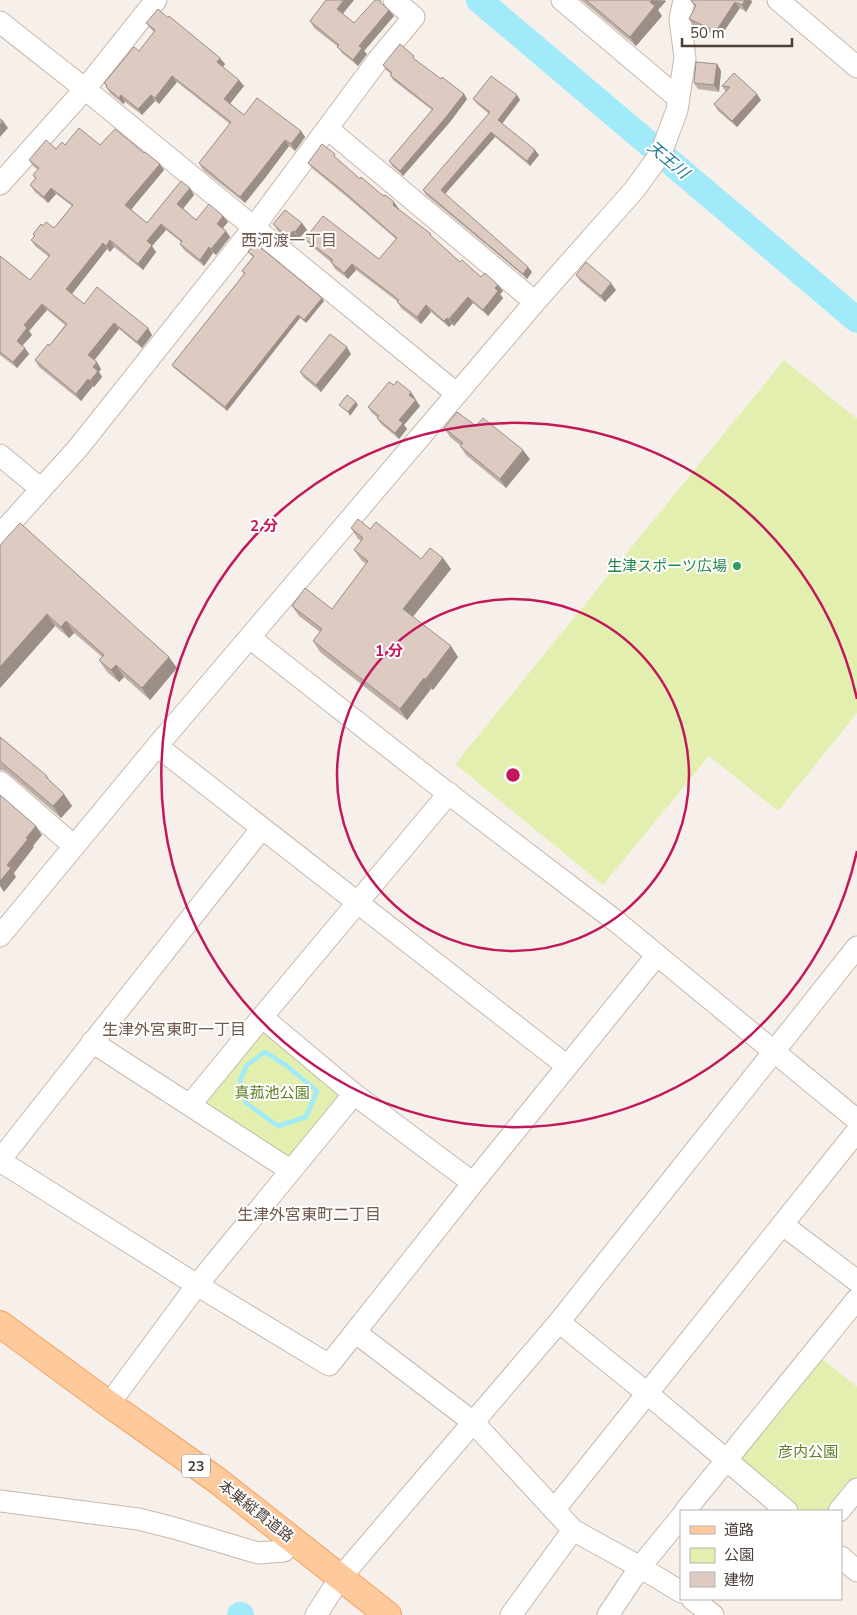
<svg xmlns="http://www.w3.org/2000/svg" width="857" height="1615" font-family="'Nunito Sans','Noto Sans JP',sans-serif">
	<rect width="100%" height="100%" fill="#f7f0ea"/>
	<path fill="#e2efaf" d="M784,360L857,419V713L778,811L709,756L603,885L455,764Z
		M260,1023L346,1089L287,1162L197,1100Z
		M821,1358L857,1387V1480L832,1511H802L739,1460Z"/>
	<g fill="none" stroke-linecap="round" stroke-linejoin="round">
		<path stroke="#a1eaf9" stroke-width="4.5" d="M265,1052L287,1066L317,1091L306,1117L278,1126L246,1103L240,1080L247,1065Z"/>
		<path stroke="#a1eaf9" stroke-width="26" d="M479,0L857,320
			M240,1615H241"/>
		<g stroke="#c7b8ae" stroke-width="23">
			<path id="minor" d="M562,0L678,98
				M778,0L857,67
				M0,22L85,89L457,394
				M328,129L535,302
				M0,184L85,89L156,0
				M0,455L41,489
				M0,535L78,448L254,227L378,60L414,17L394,0
				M250,638L432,781L617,922L857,1120
				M157,746L567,1066
				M0,782L74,846
				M449,793L262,1017L354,1094L473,1183
				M0,936L157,746L535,302L635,189L661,153L677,110L685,58L680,19L684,0
				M92,1042L290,1170
				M190,1105L262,1017
				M0,1160L262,828
				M0,1161L197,1285L329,1365L473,1183L657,955
				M783,1225L857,1281
				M559,1322L648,1394L787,1511
				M355,1332L473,1422L573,1530L640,1567L681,1592
				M109,1404L197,1285L354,1094
				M0,1501L138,1519L174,1528L258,1553L284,1551
				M554,1510L857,1131
				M685,1511L857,1299
				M839,1511L857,1489
				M841,1557L857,1571
				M692,1599L713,1615
				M316,1615L340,1578L559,1322L857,947
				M511,1615L573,1530
				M608,1615L640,1567L681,1517"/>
		</g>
		<g stroke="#f2a15d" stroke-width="28">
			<path id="major" d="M0,1324L109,1404L218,1481L388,1615"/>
		</g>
		<use href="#minor" stroke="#fff" stroke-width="21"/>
		<use href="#major" stroke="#ffca9b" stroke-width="26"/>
	</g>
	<path fill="#beafa6" d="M326,0H354L343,14L354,23L383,4L394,16L364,51L367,54L358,66L342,53L337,46L314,28L310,21Z
		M581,0H665L666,1L658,10L662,16L636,46Z
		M691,0H751L752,2L746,12L740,8L720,37L693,25L689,19L695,7L691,1Z
		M146,23L225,64L223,67L244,86L230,103L244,115L301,131L305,137L295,151L289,146L265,178L245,203L203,170L199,163L230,124L177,82L159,104L155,101L142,115L125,102L123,104L110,93L106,87L107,86L104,83L139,51L154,32L151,29Z
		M418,60L417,61L441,79L464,94L467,99L450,122L403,176L392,166L389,161L432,110L393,80L390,75L391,74L386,70L383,65Z
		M717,64L721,71L719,92L698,89L694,83Z
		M734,73L761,100L737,127L718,111L714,104L726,92L722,86Z
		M517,95L520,100L502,124L539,155L530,166L495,137L445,194L532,272L527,279L426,195L423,190L489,114L477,104L473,99Z
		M65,145H100L164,170L131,209L147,223L190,188L194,195L183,208L196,220L223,216L228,222L223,228L226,231L230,237L216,255L213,253L204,266L184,250L180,244L181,242L166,230L152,246L156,252L143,270L114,247L110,252L107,249L72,294L84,304L152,335L142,348L119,329L94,360L101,369L99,372L102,377L94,387L93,386L81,401L39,367L35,360L49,346L65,325L47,310L29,331L32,335L22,346L29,354L17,368L0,355V256L30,280L49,257L35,246L31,240L34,236L33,234L43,226L54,228L72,206L56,194L48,203L35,192L30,185L35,179L33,175L38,170L33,166L29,160Z
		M339,161L360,179L381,194L394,202L398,209L460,262L503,291L500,294L503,298L488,316L473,303L454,326L452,324L449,327L431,312L421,324L401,308L397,301L356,270L348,279L335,269L331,262L310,245L305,239L379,259L396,239L347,197L313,169L308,163Z
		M302,223L307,230L299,238L298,237L293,243L278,231L273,224Z
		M248,252L322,298L324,301L306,323L300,318L227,411L174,368L172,365L244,274L242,271L253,257Z
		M576,275L616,290L605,302L580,281Z
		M351,354L321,392L304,378L300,372Z
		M394,385L415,398V399L420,406L404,425L407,429L399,439L381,424L377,418H378L372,413L368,407Z
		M476,426L530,459L506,488L466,455L460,446V445L450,437L444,428Z
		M351,528L370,529L421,559L443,558L451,569L413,617L458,657L433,690L431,689L407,720L320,652L313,641L320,632L299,616L292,606L332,609L366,564L362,561L354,550L361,541L358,539Z
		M0,545L177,668L150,700L124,677L119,682L107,672L99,660L102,657L74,633L69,638L55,626L0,688Z
		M0,737L47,776L50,781L64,794L72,806L61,818L8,773L3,770H0Z"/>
	<path fill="#9b8e87" d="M344,0H354L341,15L337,9Z
		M652,0L666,1L658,10L662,16L636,46L630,37Z
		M745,0H751L752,2L746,12L742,5Z
		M735,2L740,8L720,37L716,31Z
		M389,10L394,16L364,51L367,54L358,66L353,60L359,46Z
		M220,58L225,64L222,68L217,62Z
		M717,64L721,71L719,92L714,85Z
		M172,76L177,82L159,104L155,98Z
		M239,80L244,86L229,105L224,99Z
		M464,94L467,99L450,122L403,176L400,171Z
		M757,94L761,100L737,127L732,121Z
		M121,95L125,102L123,104L119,98Z
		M151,95L155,101L142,115L138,109Z
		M517,95L520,100L501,125L498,120Z
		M3,121L8,128L0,137V125Z
		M301,131L305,137L295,151L291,144Z
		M491,132L495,137L444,195L441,190Z
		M285,140L289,146L265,178L245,203L240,197Z
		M535,150L539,155L530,166L527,161Z
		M160,164L164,170L130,211L125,205Z
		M51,188L56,194L48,203L44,197Z
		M190,188L194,195L182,210L177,204Z
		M394,202L399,209L397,211L393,205Z
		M223,216L228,222L221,230L217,224Z
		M302,223L307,230L299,238L295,232Z
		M161,224L166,230L152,246L156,252L143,270L138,264L147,241Z
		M226,231L230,237L216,255L211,249Z
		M293,231L298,237L293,243L288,237Z
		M110,240L114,247L110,252L106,246Z
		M103,243L107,249L71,295L66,289Z
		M209,247L213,253L204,266L200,260Z
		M352,264L356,270L348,279L344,273Z
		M528,267L532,272L527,279L523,274Z
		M611,283L616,290L605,302L601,296Z
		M498,285L503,291L500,294L503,298L488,316L483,310L495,288Z
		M468,297L473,303L454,326L449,319Z
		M322,298L324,301L306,323L304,320Z
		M42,304L47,310L29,331L32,335L21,347L17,341L24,325Z
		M426,305L431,312L421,324L417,317Z
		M298,315L300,318L227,411L225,407Z
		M447,318L452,324L449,327L444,321Z
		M114,323L119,329L93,362L88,355Z
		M148,328L152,335L142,348L137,342Z
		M347,347L351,354L321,392L316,385Z
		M25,348L29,354L17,368L13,362Z
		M97,362L101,369L99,372L102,377L94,387L90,381L93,367Z
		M88,379L93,386L81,401L76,394Z
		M411,392L415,398L413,400L409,395Z
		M416,400L420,406L404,425L407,429L399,439L395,433L399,420Z
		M356,402L358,405L350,416L348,412Z
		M523,450L530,459L506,488L500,479Z
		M443,558L451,569L410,620L403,609Z
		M47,614L55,626L0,688V667Z
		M66,621L74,633L69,638L61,627Z
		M451,646L458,657L433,690L425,680Z
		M169,657L177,668L150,700L142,688Z
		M116,665L124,677L119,682L111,670Z
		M424,678L431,689L407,720L400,709Z
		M64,794L72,806L61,818L53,806Z
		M36,826L42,835L33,846L34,847L14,873L16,877L4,892L0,886V881L7,865L26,838Z"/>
	<path fill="#ddcbc1" stroke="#9b8e87" d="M326,0H344L337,9L354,23L375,0H380L381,3L389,10L359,46L362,48L353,60L337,47L339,45L310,21Z
		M586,0H652L650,2L655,6L630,37Z
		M691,0H745L742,5L735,2L716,31L689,19L696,5L691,1Z
		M158,9L168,18L169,16L220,58L217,62L239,80L224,99L244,115L257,98L301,131L291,144L285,140L260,172L240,197L199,163L231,122L172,76L155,98L151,95L138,109L121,95L119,98L106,87L107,85L104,83L134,47L139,51L154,32L155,30L146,23Z
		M400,44L414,56L413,58L441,79L442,77L464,94L446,117L400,171L389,161L433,109L390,75L392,73L383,65Z
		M696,62L717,64L714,85L694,83Z
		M734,73L757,94L732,121L714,104L730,87L722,86Z
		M491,76L517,95L498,120L535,150L527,161L491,132L441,190L528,267L523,274L423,190L490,112L473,99Z
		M0,119L3,121L0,125Z
		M79,128L100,145L115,129L144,153L145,152L160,164L125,205L147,223L181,181L190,188L177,204L196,220L209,204L223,216L217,224L226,231L211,249L209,247L200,260L180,244L182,241L161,224L147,241L152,245L138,264L110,240L106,246L103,243L66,289L84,304L97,287L148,328L137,342L114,323L88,355L97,362L93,367L98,371L90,381L88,379L76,394L35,360L48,344L49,346L67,324L42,304L24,325L27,328L17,341L25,348L13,362L0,352V256L30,280L50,255L31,240L35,236L33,234L41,224L43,226L46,222L54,228L73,205L51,188L44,197L30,185L36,178L33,175L39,168L29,160L46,140L56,149L62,142L65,145Z
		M322,144L335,154L334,156L360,179L361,177L381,194L384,196L385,195L394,202L393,205L431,234L430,235L460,262L462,260L481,277L485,273L498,285L495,288L498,291L483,310L468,297L449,319L447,318L444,321L426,305L417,317L397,302L399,300L352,264L344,273L331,262L333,260L305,239L323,216L379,259L397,238L343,191L308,163Z
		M285,210L302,223L295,232L293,231L288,237L273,224Z
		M255,243L322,298L304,320L298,315L225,407L172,365L245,273L242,271L254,256L248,252Z
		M586,262L611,283L601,296L576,275Z
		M330,334L347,347L316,385L300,372Z
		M397,381L411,392L409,395L416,400L399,420L403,423L395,433L377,418L379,416L368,407L389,382L394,385Z
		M347,395L356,402L348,412L339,405Z
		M457,412L476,426L483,418L523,450L500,479L460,446L463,443L444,428Z
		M358,519L370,529L376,522L421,559L430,548L443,558L403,609L451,646L425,680L424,678L400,709L313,641L322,629L292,606L305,588L332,609L368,561L354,550L363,538L351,528Z
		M20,523L169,657L142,688L116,665L111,670L99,660L104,655L66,621L61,627L47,614L0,667V545Z
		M0,737L47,776L46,777L64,794L53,806L0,761Z
		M0,795L36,826L26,838L28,839L7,865L11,868L0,881Z"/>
	<g fill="none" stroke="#c2185b" stroke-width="2.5">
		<circle cx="513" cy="775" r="176"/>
		<path d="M857 851A352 352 0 1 1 857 699"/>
	</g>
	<circle fill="#2e9e5b" stroke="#fff" stroke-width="2" cx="737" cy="566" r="5"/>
	<g text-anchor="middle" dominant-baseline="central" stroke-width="4" stroke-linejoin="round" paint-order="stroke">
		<rect fill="#fff" stroke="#827873" stroke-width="1" x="182" y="1454.5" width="28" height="23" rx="4"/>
		<g font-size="14" font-weight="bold" fill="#4c3e37">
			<text x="196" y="1466">23</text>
		</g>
		<g font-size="15" fill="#27864d" stroke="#fff" text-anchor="end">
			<text x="727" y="566">生津スポーツ広場</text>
		</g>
		<g font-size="15" fill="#5c8021" stroke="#fff">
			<text x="272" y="1093">真菰池公園</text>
			<text x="808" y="1452">彦内公園</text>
		</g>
		<g font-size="15" fill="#4c3e37" stroke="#fff">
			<text transform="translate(256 1511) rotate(38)">本巣縦貫道路</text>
		</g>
		<g font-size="16" font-style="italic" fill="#1d7b90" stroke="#fff">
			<text transform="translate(668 160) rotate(40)">天王川</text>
		</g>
		<g font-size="16" fill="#70594d" stroke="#fff">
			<text x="289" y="241">西河渡一丁目</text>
			<text x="174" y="1030">生津外宮東町一丁目</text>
			<text x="309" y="1215">生津外宮東町二丁目</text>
		</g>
	</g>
	<circle cx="513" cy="775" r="8" fill="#c2185b" stroke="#fff" stroke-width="2.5"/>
	<g font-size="15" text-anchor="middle" font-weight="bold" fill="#c2185b" stroke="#fff" stroke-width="4" stroke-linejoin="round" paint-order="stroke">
		<text x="264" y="531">2 分</text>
		<text x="389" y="656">1 分</text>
	</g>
	<rect x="680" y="1510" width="162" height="90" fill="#ffffff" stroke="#b7b2af"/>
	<rect x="690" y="1526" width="25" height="8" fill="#ffca9b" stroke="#b7b2af"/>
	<text x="724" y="1535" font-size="15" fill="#4c3e37">道路</text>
	<rect x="690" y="1548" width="25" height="15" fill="#e2efaf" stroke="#b7b2af"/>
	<text x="724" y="1560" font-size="15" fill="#4c3e37">公園</text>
	<rect x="690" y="1572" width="25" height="15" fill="#ddcbc1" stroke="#b7b2af"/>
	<text x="724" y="1585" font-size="15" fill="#4c3e37">建物</text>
	<path d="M682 38v8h110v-8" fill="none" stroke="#4c3e37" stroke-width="2.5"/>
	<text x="690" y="38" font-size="15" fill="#4c3e37" stroke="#ffffff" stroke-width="4" paint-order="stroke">50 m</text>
</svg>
